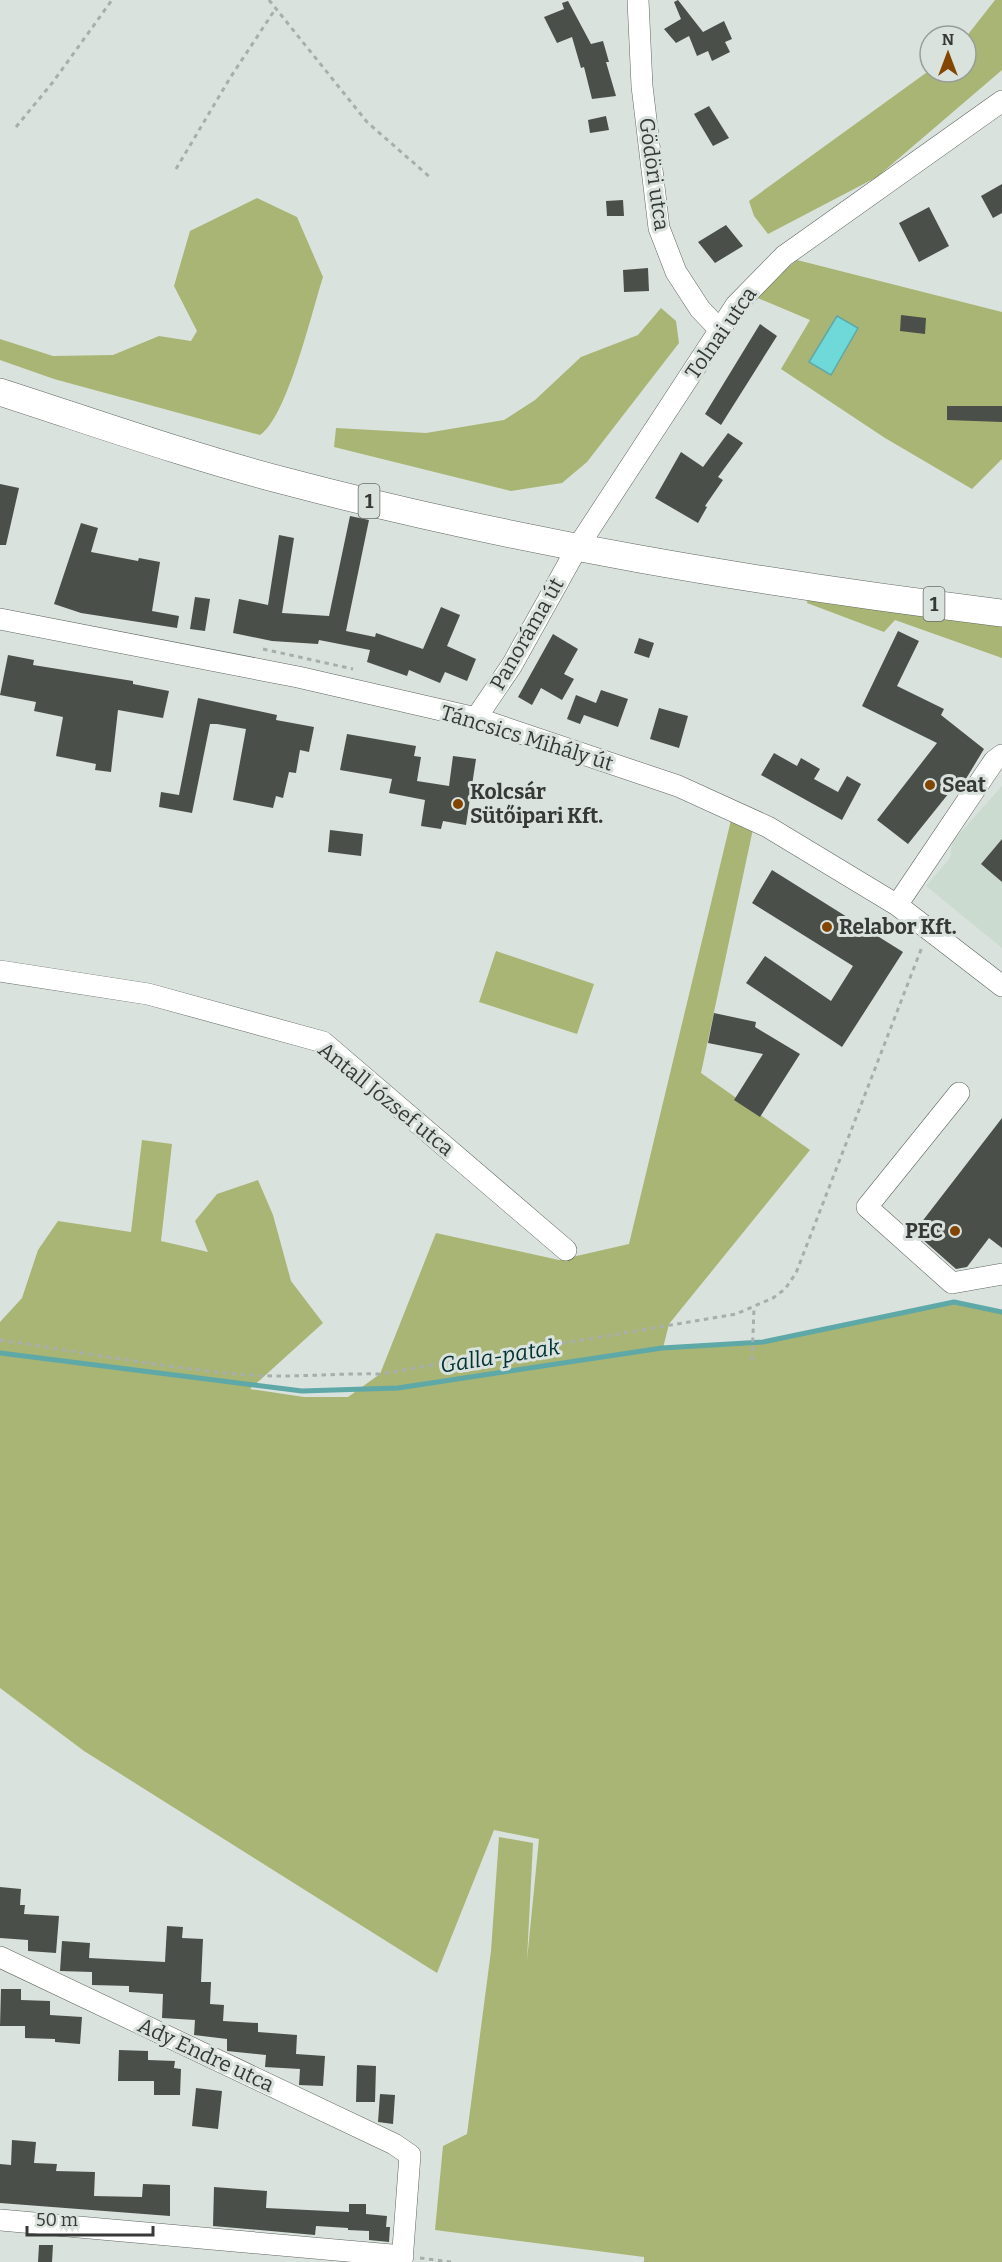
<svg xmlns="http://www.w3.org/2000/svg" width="1002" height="2262" font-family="Bitter,serif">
	<rect width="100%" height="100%" fill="#dae2dd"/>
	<path fill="#ccdbd0" d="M1002,786V948L926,886L950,858L952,842Z"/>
	<path fill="#a9b574" d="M995,0H1002V70L877,177L768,234L754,216L749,201L930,70L966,72V37Z
		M257,198L297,217L323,277C312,311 287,418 260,435L54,379L0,360V339L53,356L113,355L159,336L191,341L197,331L174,286L190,231Z
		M797,260L1002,312V459L972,489L885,438L781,369L810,320L753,296Z
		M661,308L676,321L679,343L587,462L562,483L511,491L334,447L336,428L426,433L504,420L535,400L581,357L638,335Z
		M809,592L1002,617V658L895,620L884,632L807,603Z
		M731,820L753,829L701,1073L810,1150L669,1324L663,1348L763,1342L954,1302L1002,1312V2262H644V2257L435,2230L443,2146L467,2134L491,1951L499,1837L533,1843L527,1960L539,1839L494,1830L437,1973L84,1751L0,1688V1322L22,1298L38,1250L58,1221L131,1232L142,1140L172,1144L161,1241L208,1252L195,1221L217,1194L258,1180L273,1215L291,1281L323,1323L250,1389L304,1397H348L380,1374L436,1233L559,1260L629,1244Z
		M496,951L594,984L577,1034L479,1002Z"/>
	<path fill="#6fd8d8" stroke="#5ea8a8" stroke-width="1.5" d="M837,316L858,328L831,375L809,362Z"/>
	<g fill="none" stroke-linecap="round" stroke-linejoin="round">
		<path stroke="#5ea8a8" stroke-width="5" d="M0,1353L302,1391L398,1388L662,1348L763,1342L954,1302L1002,1312"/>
	</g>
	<path fill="#4b4f49" d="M678,0L703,32L724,21L732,39L725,42L730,52L712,61L708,51L697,56L689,36L676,43L664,29L681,19L674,2Z
		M568,1L591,44L603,41L609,62H606L616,96L592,99L584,67L581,68L572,37L557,43L544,17L564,9L562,3Z
		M709,106L729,138L713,146L694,114Z
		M606,116L609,130L590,133L588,120Z
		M1002,184V213L993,218L981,196Z
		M623,200L624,216H607L606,201Z
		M929,207L949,246L919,262L899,223Z
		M726,225L743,246L715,263L698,242Z
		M648,268L649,291L624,292L623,270Z
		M901,315L926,318L925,334L900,331Z
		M760,324L777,336L721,425L705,414Z
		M947,406H1002V422L947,420Z
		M728,433L743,443L718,477L723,480L705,506L707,507L698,523L655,498L681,452L703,467Z
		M0,484L19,488L6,545H0Z
		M350,516L369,520L346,631L375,637L376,633L423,649L441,607L460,615L447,646L476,659L467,681L445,672L440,683L409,670L407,676L367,662L370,650L319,640L318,644L272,641L233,633L239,599L268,605L279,535L294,538L282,613L329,616Z
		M81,523L98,528L91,552L138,561L139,558L160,562L152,611L179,616L177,628L81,613L54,604Z
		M195,597L210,599L205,631L190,629Z
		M898,631L919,641L897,686L944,709L941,715L984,749L961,787L957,783L908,844L877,820L937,743L862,706Z
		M553,634L578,649L564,674L574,679L562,700L541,688L532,705L518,697Z
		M639,638L654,643L649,658L634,653Z
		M8,655L34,660L33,665L133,681V684L169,691L163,718L118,710L111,772L95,770L96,764L56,756L63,717L34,711L36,702L0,695Z
		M601,690L628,699L618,727L584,715L580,724L567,719L576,695L596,703Z
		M198,698L277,715L276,720L314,727L309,752L300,750L296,773L289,772L283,798L276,796L273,808L233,800L246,729L217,724H210L192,813L159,807L161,792L179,795Z
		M659,708L688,716L679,748L650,739Z
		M347,734L416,746L414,756L421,757L417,781L449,786L453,756L476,759L466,825L443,821L441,829L421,826L425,800L389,793L392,779L340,770Z
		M774,753L797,766L801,758L820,769L814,779L838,792L847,776L861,784L842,820L761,775Z
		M330,830L363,834L361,856L328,852Z
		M1002,839V882L981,864Z
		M772,870L903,952L842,1047L746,983L765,956L831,1001L853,966L752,903Z
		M714,1013L756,1022L755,1027L800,1054L760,1117L734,1100L763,1054L708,1043Z
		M1002,1118V1248L989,1238L967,1267L956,1269L914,1232Z
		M0,1887L21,1889L20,1905H25L24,1914L59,1916L56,1953L28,1951V1940L0,1938Z
		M167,1926L183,1927L182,1938L203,1939L201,1982H211L210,2004L224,2005L223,2021L258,2023V2032L297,2035L296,2054L325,2056L323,2086L299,2085L300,2069L265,2067L266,2055L227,2051V2039L194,2035L195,2020L162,2018L163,1994L129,1992V1986L92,1985V1972L60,1971L62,1941L90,1943L89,1958L165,1962Z
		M1,1989H21V2000L50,2001V2015L82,2017L80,2044L55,2042V2039L25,2038V2026H0Z
		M119,2050L148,2051V2060L175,2061L174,2068L181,2069L180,2095H154V2081H118Z
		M357,2065L376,2066L375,2102H356Z
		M196,2088L222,2091L218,2129L192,2126Z
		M380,2094L395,2095L393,2124L378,2122Z
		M12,2140L36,2142L34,2163L57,2164L56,2171L95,2172L94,2196L142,2197L143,2184L170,2185V2216L0,2203V2164L11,2165Z
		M214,2187L267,2191L266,2208L349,2212V2204H366V2214L387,2216L386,2227H390L389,2242L369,2240V2231L348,2230V2228L316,2226L315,2235L213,2226Z
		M39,2245H53L52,2262H38Z"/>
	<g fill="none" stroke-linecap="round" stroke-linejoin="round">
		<g stroke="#5f6661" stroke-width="22">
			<path id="minor" d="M638,0L642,86L659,228L676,272L700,309L721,331
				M0,619L298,677L476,718L678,786L768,827L897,905L1002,986
				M476,718L512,665L577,548L736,305L784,256L1002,101
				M897,905L994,761L1002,755
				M0,971L148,994L323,1042L566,1250
				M959,1093L867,1207L952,1283L1002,1274
				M0,1957L394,2144L410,2155L402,2262
				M0,2220L403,2256"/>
		</g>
		<g stroke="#5f6661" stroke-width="28">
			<path id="major" d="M0,392C93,422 186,455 281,480C518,543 759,583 1002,613"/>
		</g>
		<path stroke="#a8afab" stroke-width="3" stroke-dasharray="4.5 4.5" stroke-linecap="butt" d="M269,0L367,122L432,179
			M16,127L53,82L112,0
			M176,169L230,78L276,8
			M263,649L353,669
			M0,1340C82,1352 165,1368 248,1375C292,1378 336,1373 380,1374L736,1314L773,1298L785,1289L796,1273L922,947
			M752,1360L754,1308
			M420,2258L451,2262"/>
		<use href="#minor" stroke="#fff" stroke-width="21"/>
		<use href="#major" stroke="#fff" stroke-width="27"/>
	</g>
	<g fill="#834602" stroke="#dae2dd" stroke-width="2">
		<circle cx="930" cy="785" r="6"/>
		<circle cx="458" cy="804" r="6"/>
		<circle cx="827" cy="927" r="6"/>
		<circle cx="955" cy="1231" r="6"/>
	</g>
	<g text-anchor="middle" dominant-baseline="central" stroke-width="6" stroke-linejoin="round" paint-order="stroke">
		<g fill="#dae2dd" stroke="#676c69" stroke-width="1.5">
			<rect x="358.5" y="484" width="21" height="34" rx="4.5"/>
			<rect x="923.5" y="587" width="21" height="34" rx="4.5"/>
		</g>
		<g font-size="20" font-weight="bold" fill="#363937">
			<text x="369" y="501">1</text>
			<text x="934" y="604">1</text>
		</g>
		<g font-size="21" fill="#363937" stroke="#dae2dd">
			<text transform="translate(654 174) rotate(82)">Gödöri utca</text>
			<text transform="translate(721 333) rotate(-55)">Tolnai utca</text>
			<text transform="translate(527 634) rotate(-60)">Panoráma út</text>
			<text transform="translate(527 738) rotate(17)">Táncsics Mihály út</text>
			<text transform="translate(386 1099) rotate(39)">Antall József utca</text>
			<text transform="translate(206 2055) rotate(25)">Ady Endre utca</text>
		</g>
		<g font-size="21" font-weight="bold" fill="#363937" stroke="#dae2dd" text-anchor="start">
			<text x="942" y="785">Seat</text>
			<text x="470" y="792">Kolcsár<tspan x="470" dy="24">Sütőipari Kft.</tspan></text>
			<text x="839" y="927">Relabor Kft.</text>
			<text x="943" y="1231" text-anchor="end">PEC</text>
		</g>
		<g font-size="22" font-style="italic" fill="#003233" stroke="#dae2dd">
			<text transform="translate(500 1356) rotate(-9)">Galla-patak</text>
		</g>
	</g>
	<g transform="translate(948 54)"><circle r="28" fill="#dae2dd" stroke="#989e9b" stroke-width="1.5"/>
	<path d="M0-4.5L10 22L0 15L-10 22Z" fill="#834602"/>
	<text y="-9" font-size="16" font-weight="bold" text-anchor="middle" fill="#363937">N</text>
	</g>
	<path d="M27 2226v9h126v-9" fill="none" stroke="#363937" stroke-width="3"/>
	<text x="36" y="2226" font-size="18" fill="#363937" stroke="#dae2dd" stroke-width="4.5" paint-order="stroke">50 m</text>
</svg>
